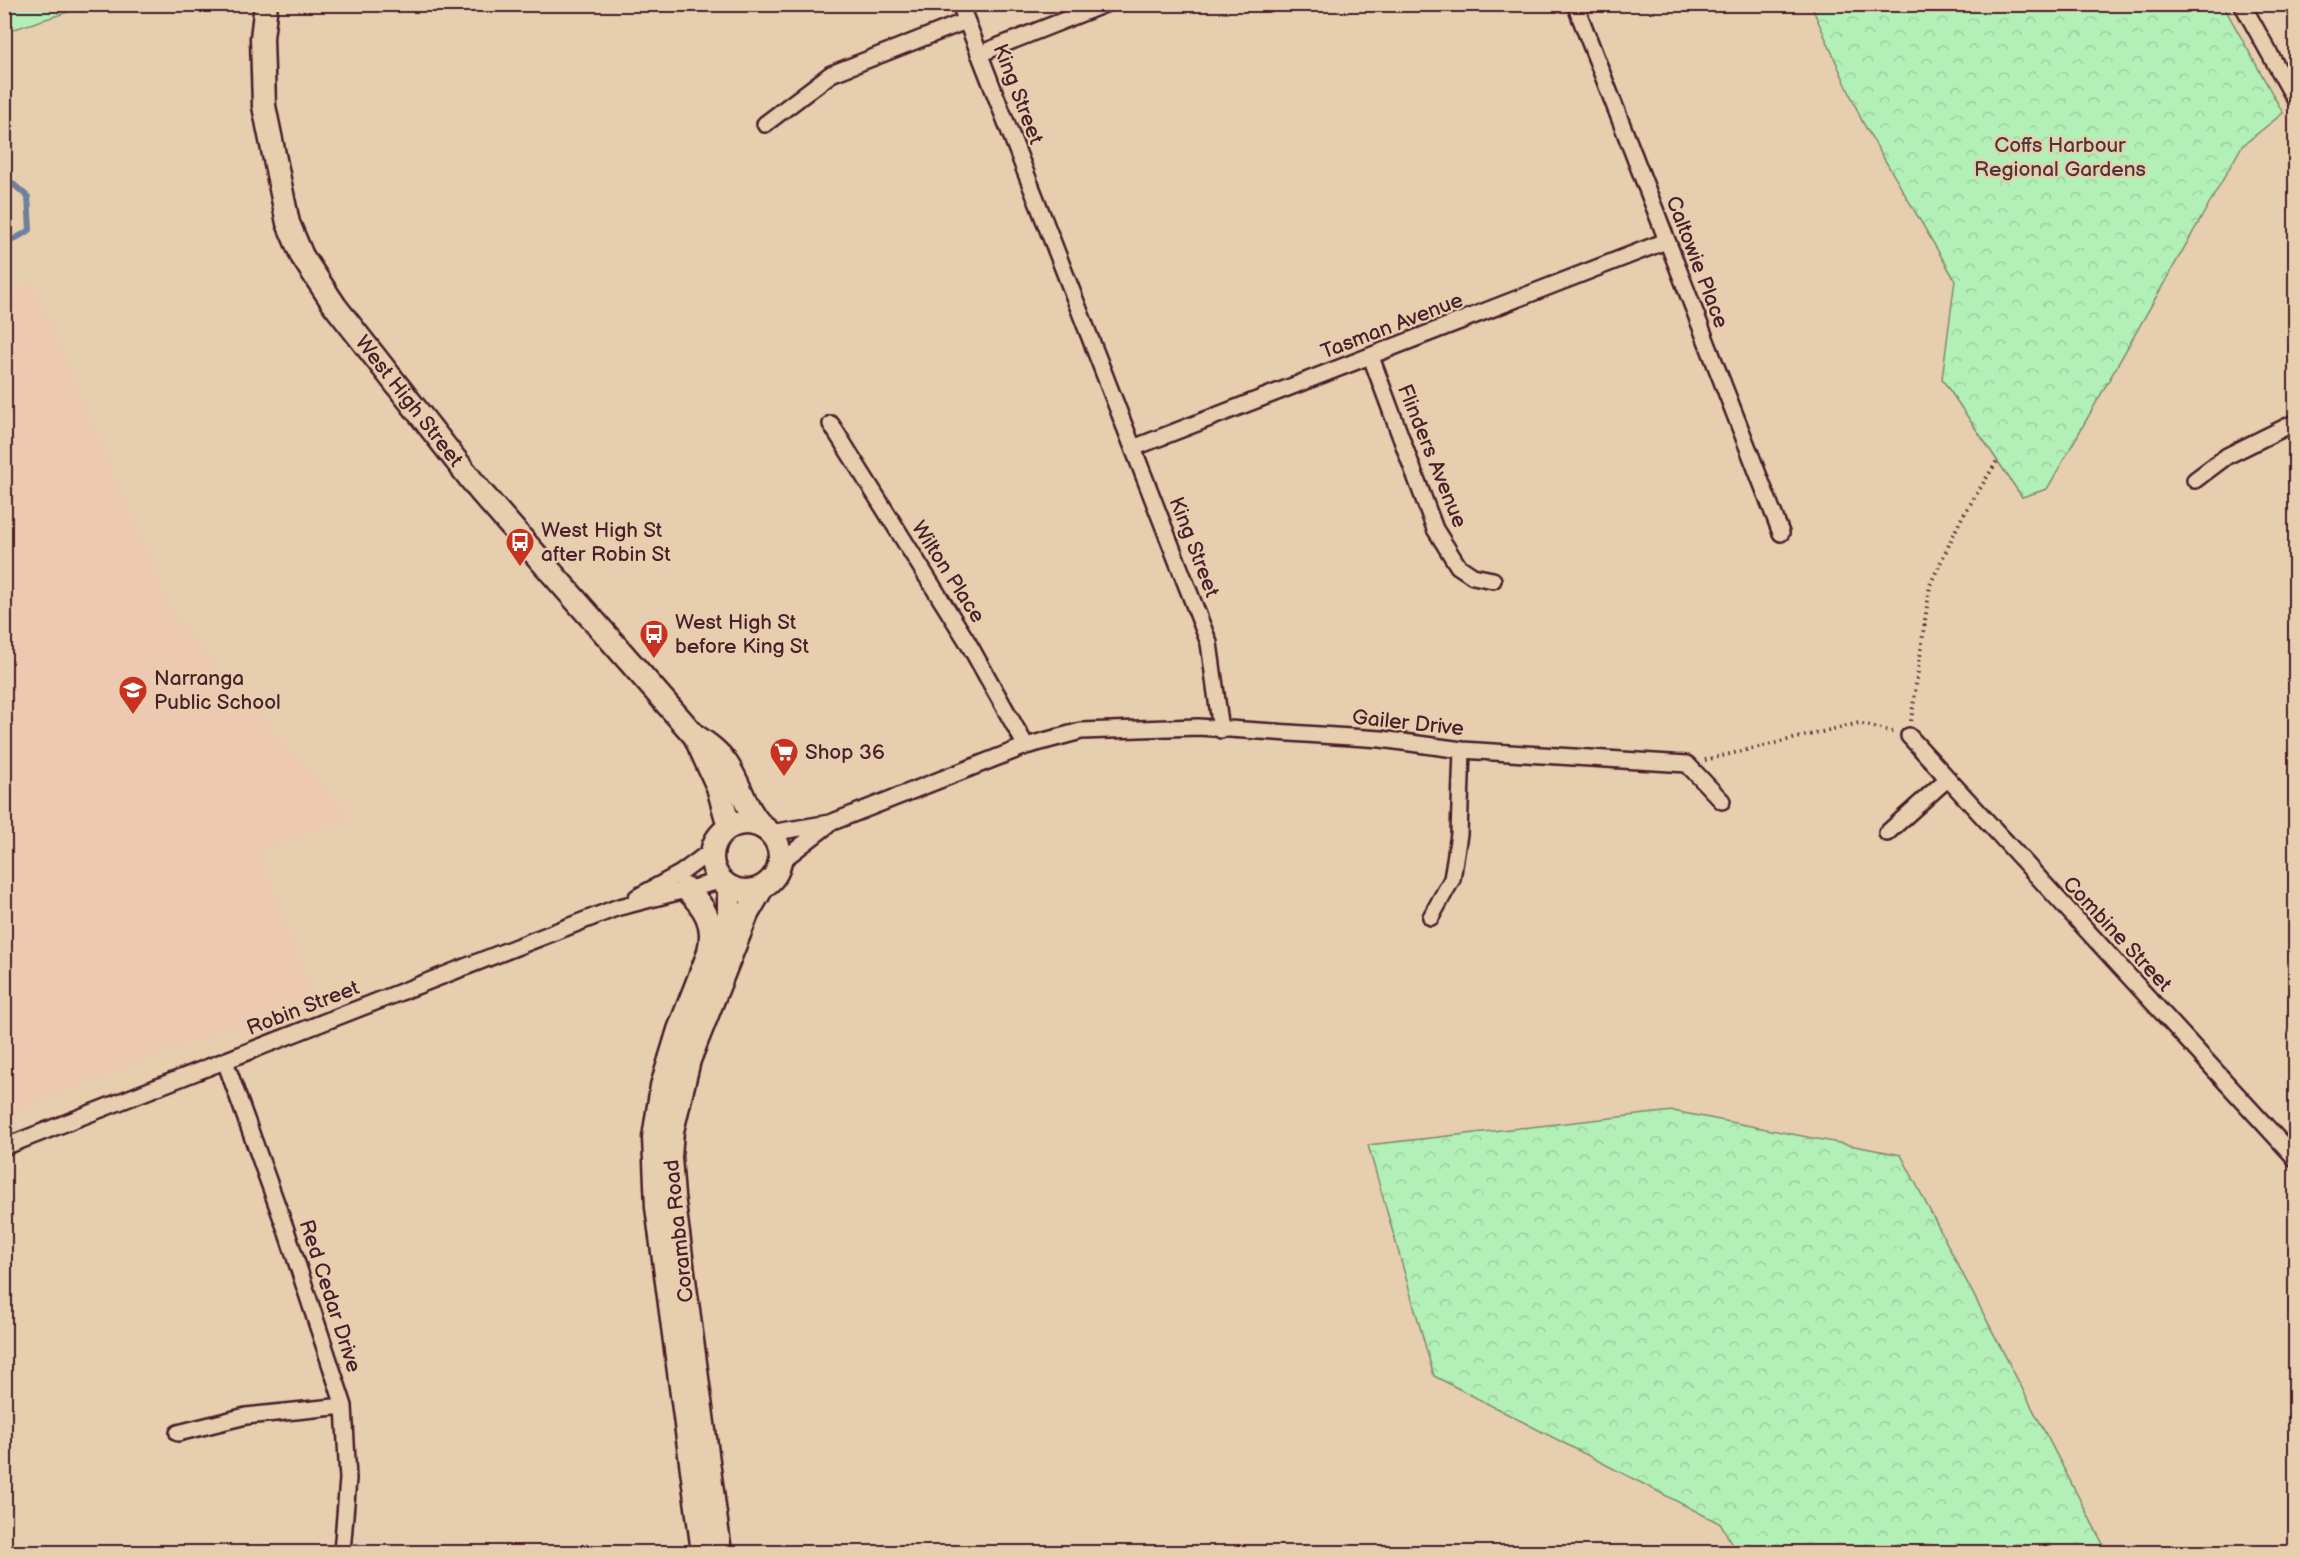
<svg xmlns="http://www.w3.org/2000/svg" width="2300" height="1557" font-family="'Balsamiq Sans',sans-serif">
	<defs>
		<pattern id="forest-crowns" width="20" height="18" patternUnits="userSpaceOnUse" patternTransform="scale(1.5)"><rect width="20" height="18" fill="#b2f0b7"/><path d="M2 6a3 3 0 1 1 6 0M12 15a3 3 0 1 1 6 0" fill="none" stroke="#9bcd9e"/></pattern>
	</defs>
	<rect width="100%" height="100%" fill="#e6ceae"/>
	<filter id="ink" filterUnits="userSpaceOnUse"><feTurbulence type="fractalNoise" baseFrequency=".0167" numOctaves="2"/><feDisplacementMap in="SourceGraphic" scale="12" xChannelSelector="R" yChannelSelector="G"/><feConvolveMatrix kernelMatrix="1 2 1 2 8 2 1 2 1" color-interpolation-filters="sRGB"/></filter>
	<g filter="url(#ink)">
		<path fill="#ecc9b0" d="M33,282L173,614L350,818L259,851L314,995L5,1116L4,294Z"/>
		<path fill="url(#forest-crowns)" stroke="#7e8871" stroke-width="1.5" d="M1811,5H2223L2283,113L2242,146L2047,489L2022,497L1942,379L1955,280L1862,121Z
			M1673,1111L1901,1155L2107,1552H1736L1721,1524L1434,1376L1368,1145Z"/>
		<path fill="#b2f0b7" stroke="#7e8871" stroke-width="1.5" d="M5,4H90V5L5,32Z"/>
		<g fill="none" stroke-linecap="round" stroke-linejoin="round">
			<path stroke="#6e809b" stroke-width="6" d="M4,176L28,197L30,230L4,245"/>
			<g stroke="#4a1f2b" stroke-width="20">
				<path id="street" d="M960,4L1209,643L1221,730
					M1575,4L1781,533
					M2242,4L2296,101
					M979,54L1105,4
					M765,124L831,74L966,21
					M1371,357L1435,529L1458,566L1473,576L1493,580
					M831,424L967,641L1026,746
					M1133,448L1666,241
					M2195,480L2227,456L2296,422
					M1909,736L2296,1159
					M770,833L830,823L1026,746L1081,731L1198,727L1381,739L1462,750L1687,764L1722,801
					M1887,833L1946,780
					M780,862L828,825
					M637,897L681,873L712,850
					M1431,917L1452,879L1459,834L1462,750
					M225,1061L286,1230L344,1406L348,1479L342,1552
					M4,1147L616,908L720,881
					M178,1433L246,1416L344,1406"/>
			</g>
			<g stroke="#4a1f2b" stroke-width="27">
				<g id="secondary">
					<path id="s1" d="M266,4L262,38L264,106L288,223L302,256L335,306L480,491L694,735C706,743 718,751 726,763C741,784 745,811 764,828"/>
					<path d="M697,741L718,787L729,827"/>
					<circle cx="746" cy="857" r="34"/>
					<path d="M686,889C705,907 716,925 709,951"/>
					<path d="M703,1552L657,1207L654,1138L662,1086L679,1030L709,953L729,920V888"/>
					<path d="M720,1552L673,1196L670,1157L672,1131L689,1060L747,914L762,888"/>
				</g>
			</g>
			<path stroke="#4a1f2b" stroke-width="4" stroke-dasharray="1.5 4.5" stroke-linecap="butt" d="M1911,721L1930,585L1960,521L1997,461
				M1705,760L1859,723L1893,732"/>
			<use href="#street" stroke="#e6ceae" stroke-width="15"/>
			<use href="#secondary" stroke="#e6ceae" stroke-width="22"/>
		</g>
	</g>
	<defs>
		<g id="bus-pin" transform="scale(1.5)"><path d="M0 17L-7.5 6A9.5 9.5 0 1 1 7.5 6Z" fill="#c8321e" stroke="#e6ceae"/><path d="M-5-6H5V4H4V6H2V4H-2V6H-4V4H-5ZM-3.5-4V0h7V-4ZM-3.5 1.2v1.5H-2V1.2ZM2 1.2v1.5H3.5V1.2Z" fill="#fff"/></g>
		<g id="school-pin" transform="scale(1.5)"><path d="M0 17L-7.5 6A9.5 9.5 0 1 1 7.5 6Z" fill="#c8321e" stroke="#e6ceae"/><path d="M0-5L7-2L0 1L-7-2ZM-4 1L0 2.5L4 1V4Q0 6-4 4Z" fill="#fff"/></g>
		<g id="supermarket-pin" transform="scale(1.5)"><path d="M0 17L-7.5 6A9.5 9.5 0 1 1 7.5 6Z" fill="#c8321e" stroke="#e6ceae"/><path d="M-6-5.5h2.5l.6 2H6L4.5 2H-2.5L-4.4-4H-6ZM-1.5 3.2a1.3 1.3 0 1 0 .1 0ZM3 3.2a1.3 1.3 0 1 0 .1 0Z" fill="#fff"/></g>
	</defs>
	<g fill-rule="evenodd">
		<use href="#bus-pin" x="520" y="542"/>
		<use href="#bus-pin" x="654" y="634"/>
		<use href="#school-pin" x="133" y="690"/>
		<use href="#supermarket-pin" x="784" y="752"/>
	</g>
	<g text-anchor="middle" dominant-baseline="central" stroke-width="4.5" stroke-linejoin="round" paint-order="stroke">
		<g font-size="21" fill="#4a1f2b" stroke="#e6ceae">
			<text transform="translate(1018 94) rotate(69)">King Street</text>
			<text transform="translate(1697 262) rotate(69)">Caltowie Place</text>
			<text transform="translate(1392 326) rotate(-21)">Tasman Avenue</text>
			<text stroke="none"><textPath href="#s1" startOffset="438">West High Street</textPath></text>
			<text transform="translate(1432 456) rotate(68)">Flinders Avenue</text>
			<text transform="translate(1194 547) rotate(69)">King Street</text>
			<text transform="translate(948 572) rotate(57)">Wilton Place</text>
			<text transform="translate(1408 723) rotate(6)">Gailer Drive</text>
			<text transform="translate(2117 934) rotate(47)">Combine Street</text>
			<text transform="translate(303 1008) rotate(-21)">Robin Street</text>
			<text transform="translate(679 1231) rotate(-96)">Coramba Road</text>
			<text transform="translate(330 1296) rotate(72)">Red Cedar Drive</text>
		</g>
		<g font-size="21" fill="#543439" stroke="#e6ceae">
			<text x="2060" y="145">Coffs Harbour<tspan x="2060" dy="24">Regional Gardens</tspan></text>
		</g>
		<g font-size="21" fill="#4a1f2b" stroke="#e6ceae" text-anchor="start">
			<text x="541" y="530">West High St<tspan x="541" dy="24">after Robin St</tspan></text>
			<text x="675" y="622">West High St<tspan x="675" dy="24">before King St</tspan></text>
			<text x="154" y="678">Narranga<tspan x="154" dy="24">Public School</tspan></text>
			<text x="805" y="752">Shop 36</text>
		</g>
	</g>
	<rect width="2300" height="1557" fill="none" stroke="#e6ceae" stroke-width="24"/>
	<rect x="12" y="12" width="2276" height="1533" fill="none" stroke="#4a1f2b" stroke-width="2" filter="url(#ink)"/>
</svg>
